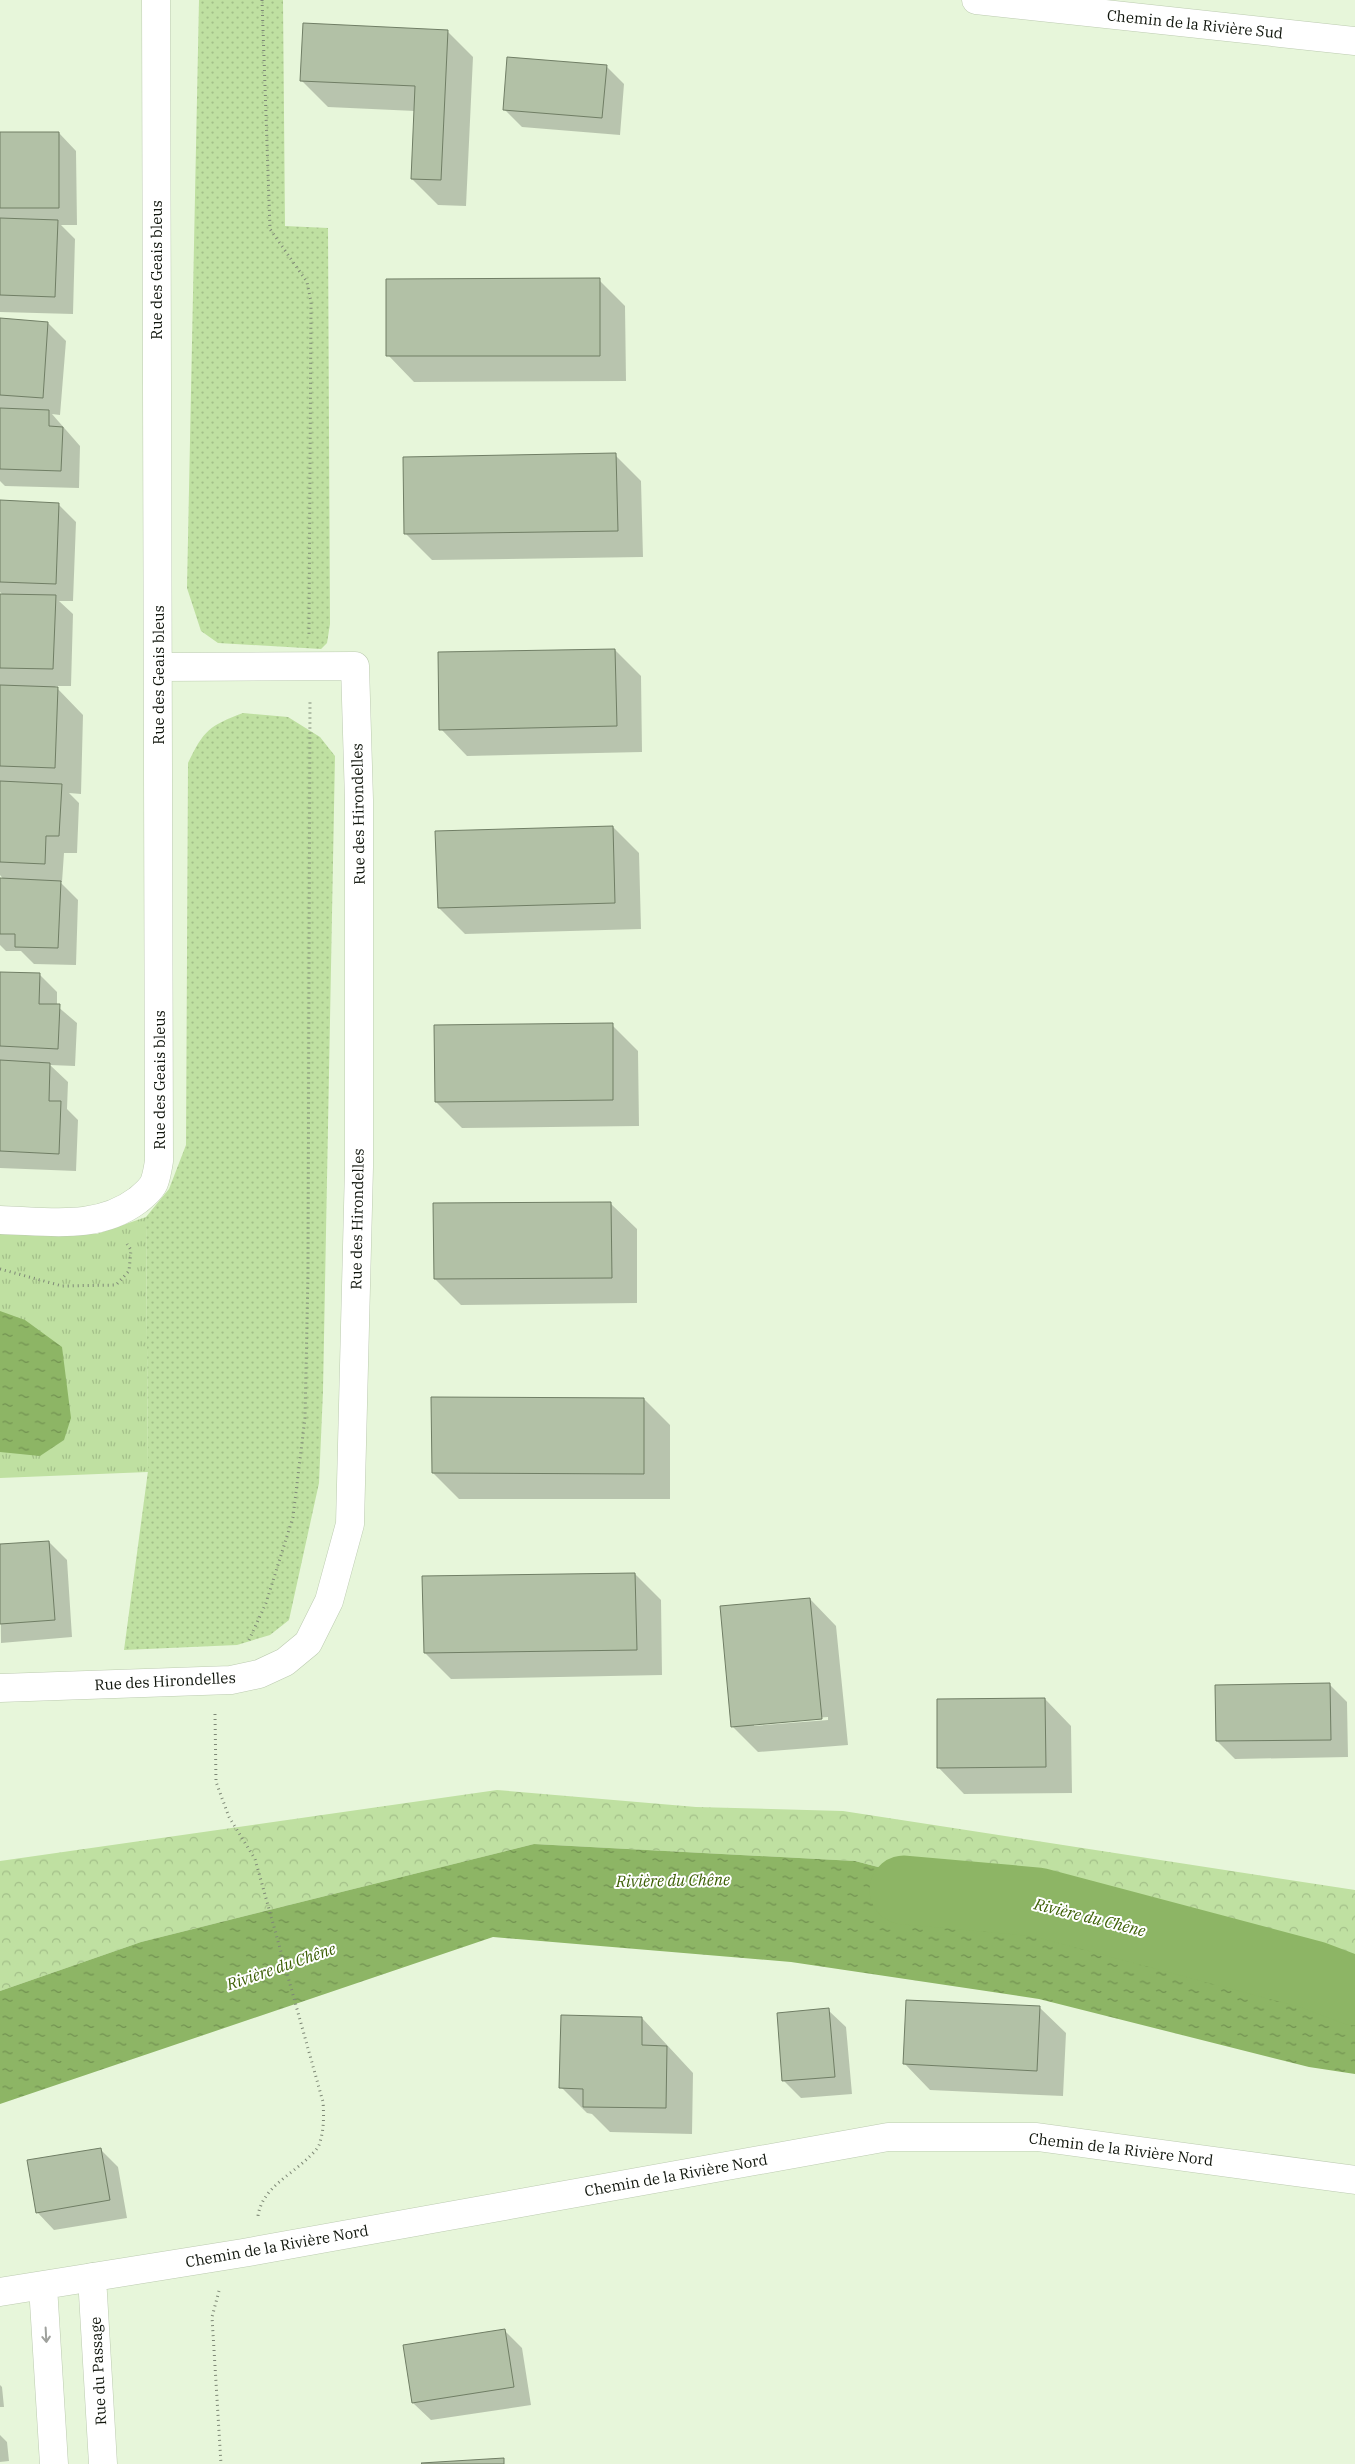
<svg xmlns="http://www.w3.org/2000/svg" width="1355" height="2464" font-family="'IBM Plex Serif',serif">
	<defs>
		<pattern id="grass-dots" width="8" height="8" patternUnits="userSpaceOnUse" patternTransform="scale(1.25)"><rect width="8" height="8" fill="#bfe0a1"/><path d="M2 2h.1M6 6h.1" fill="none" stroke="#a3bf89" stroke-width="1.8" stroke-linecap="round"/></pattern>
		<pattern id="forest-crowns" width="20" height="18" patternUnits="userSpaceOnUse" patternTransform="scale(1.25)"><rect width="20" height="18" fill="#bfe0a1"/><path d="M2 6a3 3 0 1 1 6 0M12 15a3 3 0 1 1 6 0" fill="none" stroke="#a3bf89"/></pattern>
		<pattern id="park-tufts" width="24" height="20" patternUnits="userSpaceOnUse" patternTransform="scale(1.25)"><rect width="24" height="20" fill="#bfe0a1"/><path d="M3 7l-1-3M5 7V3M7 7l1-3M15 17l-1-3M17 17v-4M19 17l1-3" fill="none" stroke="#a3bf89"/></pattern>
		<pattern id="water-ripples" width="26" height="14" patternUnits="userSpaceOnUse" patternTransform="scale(1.25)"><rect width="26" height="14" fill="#8db565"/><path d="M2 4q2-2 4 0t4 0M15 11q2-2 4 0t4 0" fill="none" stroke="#729251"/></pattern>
	</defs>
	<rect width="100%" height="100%" fill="#e7f6da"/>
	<path fill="url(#grass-dots)" d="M199,0H283L285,226L328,228L330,624L327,643L321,649L218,643L201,631L187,588Z
		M243,713L288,717L320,737L335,756L323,1391L319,1483L289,1620L270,1635L237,1645L124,1650L148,1471L146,1217L169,1189L186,1145L188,763C204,730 209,726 243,713Z"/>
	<path fill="url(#forest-crowns)" d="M497,1790L696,1807L843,1811L1355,1890V1991L855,1861L534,1844L141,1942L0,1991V1861Z"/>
	<path fill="url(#park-tufts)" d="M146,1217L148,1472L0,1478V1225L97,1234Z"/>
	<path fill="url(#water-ripples)" d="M0,1311L25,1320L62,1347L71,1418L64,1440L40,1456L0,1452Z
		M534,1844L855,1861L1355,1991V2074L1309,2067L1039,1999L791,1962L493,1937L0,2104V1991L141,1942Z"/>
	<path fill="#0003" fill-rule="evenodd" d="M447,31L473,57L466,206L438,205L412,179L415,111L328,107L302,81Z
		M606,66L624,84L620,135L522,127L504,109Z
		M0,133H59L76,151L77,225H61L75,239L73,314L0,312Z
		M599,280L625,306L626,381L414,382L388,355Z
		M0,320L48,323L66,341L60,415L52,414L80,446L79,488L5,486L0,481Z
		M615,455L641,481L643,557L432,560L406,534Z
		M0,502L58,504L76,522L73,601H59L73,614L71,686H55L83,715L81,794L69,793L79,803L77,853H64L62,882H60L78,900L76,965L34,964L21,951H6L0,945V880H4L0,875V595H3L0,592Z
		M615,650L641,676L642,752L467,756L441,729Z
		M613,827L639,853L641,929L465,934L439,908Z
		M0,973L39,974L57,992V1006L77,1023L75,1066L50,1065L68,1082L67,1109L78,1120L76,1171L0,1168Z
		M612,1025L638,1051L639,1126L462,1128L436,1102Z
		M610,1203L637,1229V1303L461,1305L435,1279Z
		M644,1399L670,1425V1499H459L433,1473Z
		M49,1542L67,1560L72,1637L1,1643L0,1546Z
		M635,1574L661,1600L662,1675L451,1679L425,1653Z
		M810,1599L836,1626L848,1745L758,1752L732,1726ZM828,1717V1720L754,1726V1723Z
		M1329,1684L1347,1702L1348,1757L1235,1759L1217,1741Z
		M1045,1699L1071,1726L1072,1793L964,1794L938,1767Z
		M1039,2007L1066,2033L1063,2096L930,2090L904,2063Z
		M828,2010L846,2027L852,2094L801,2098L784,2081Z
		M642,2018L693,2073L692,2134L610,2132L592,2114L587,2113L561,2087Z
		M100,2149L118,2167L127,2218L54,2230L37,2212Z
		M505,2331L522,2348L531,2405L431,2420L413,2403Z
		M0,2385L2,2387L4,2407H0Z
		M0,2435L7,2442L9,2461L0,2462Z"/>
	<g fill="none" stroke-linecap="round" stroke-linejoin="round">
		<path stroke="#8db565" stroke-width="69" d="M904,1890L1038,1902L1313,1975L1355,1991"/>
	</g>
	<path fill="#b2c1a6" stroke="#707e65" d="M303,23L448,30L441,180L411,179L415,86L300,81Z
		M507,57L607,65L602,118L503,110Z
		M0,132H59V208H0Z
		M0,218L58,220L55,297L0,295Z
		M600,278V356H386V279Z
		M0,318L48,322L43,398L0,395Z
		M0,408L49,410V426L63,427L61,471L0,469Z
		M616,453L618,531L404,534L403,457Z
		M0,500L59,503L56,584L0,582Z
		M0,594L56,595L53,669L0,668Z
		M615,649L617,726L439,730L438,652Z
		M0,685L58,687L55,768L0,766Z
		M0,781L62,784L59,836H46L45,864L0,862Z
		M613,826L615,903L438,908L435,831Z
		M0,878L61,881L58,948L15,947V934H0Z
		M0,972L40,973L39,1004H60L58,1049L0,1046Z
		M613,1023V1100L435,1102L434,1025Z
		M0,1060L50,1063L49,1101H61L59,1154L0,1151Z
		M611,1202L612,1278L434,1279L433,1203Z
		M431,1397L644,1398V1474L432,1473Z
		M49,1541L55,1620L0,1624V1544Z
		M635,1573L637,1650L424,1653L422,1576Z
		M810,1598L822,1719L731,1727L720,1606Z
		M1330,1683L1331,1740L1216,1741L1215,1685Z
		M1045,1698L1046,1767L937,1768V1699Z
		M906,2000L1040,2006L1037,2071L903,2064Z
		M829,2008L835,2077L782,2081L777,2013Z
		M561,2015L642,2017V2045L667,2046L666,2108L583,2107V2089L559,2088Z
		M101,2148L110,2200L36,2213L27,2160Z
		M505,2329L514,2387L412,2403L403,2345Z
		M504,2458V2464H422L421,2463Z"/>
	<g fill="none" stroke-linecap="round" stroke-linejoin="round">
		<g stroke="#bccbb0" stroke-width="29">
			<path id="minor" d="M976,0L1355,41
				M0,1220C48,1221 97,1231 138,1200C144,1195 153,1188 155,1180C157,1174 158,1167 159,1161L156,0
				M0,1688L231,1680L259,1674L285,1662L308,1643L329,1601L350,1524L359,1167V800L355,666L158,667
				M92,2277L103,2464
				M43,2286L54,2464
				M0,2292L243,2253L888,2137H1037L1355,2180"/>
		</g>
		<path stroke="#7e8876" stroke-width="3" stroke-dasharray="1 4" stroke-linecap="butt" d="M262,0L270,229L307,282L311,302L309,634
			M0,1269L62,1286L116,1285L129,1271L131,1250L127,1244
			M249,1640L266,1603L293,1517L305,1418L308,1274L310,700
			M215,1714L216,1782L229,1817L255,1859L323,2102C324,2117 324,2131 319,2145C317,2150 311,2155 307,2159C288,2177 262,2189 258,2216
			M219,2291L212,2317L221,2464"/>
		<use href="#minor" stroke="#fff" stroke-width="28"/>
	</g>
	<defs><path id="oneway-shaft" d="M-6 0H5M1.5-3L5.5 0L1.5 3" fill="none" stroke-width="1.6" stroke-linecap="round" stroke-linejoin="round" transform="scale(1.25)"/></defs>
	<use stroke="#9fa19d" href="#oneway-shaft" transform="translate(46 2335) rotate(87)"/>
	<g text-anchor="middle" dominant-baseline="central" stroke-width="4" stroke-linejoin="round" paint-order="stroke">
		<g font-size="15" fill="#0f140b" stroke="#fff">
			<text transform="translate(1195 24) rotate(6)">Chemin de la Rivière Sud</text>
			<text transform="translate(156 270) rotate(-90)">Rue des Geais bleus</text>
			<text transform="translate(158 675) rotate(-90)">Rue des Geais bleus</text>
			<text transform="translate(358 814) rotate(-91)">Rue des Hirondelles</text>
			<text transform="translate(159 1080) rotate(-90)">Rue des Geais bleus</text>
			<text transform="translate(357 1219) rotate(-89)">Rue des Hirondelles</text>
			<text transform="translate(165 1681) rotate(-3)">Rue des Hirondelles</text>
			<text transform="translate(1121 2149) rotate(7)">Chemin de la Rivière Nord</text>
			<text transform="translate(676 2175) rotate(-10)">Chemin de la Rivière Nord</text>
			<text transform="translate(277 2246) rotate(-10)">Chemin de la Rivière Nord</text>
			<text transform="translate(98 2371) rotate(-93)">Rue du Passage</text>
		</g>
		<g font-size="16" font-style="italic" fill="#3d6006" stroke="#fff">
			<text transform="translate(673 1880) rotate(-1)">Rivière du Chêne</text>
			<text transform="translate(1090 1917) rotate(14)">Rivière du Chêne</text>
			<text transform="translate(281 1966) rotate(-19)">Rivière du Chêne</text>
		</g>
	</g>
</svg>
